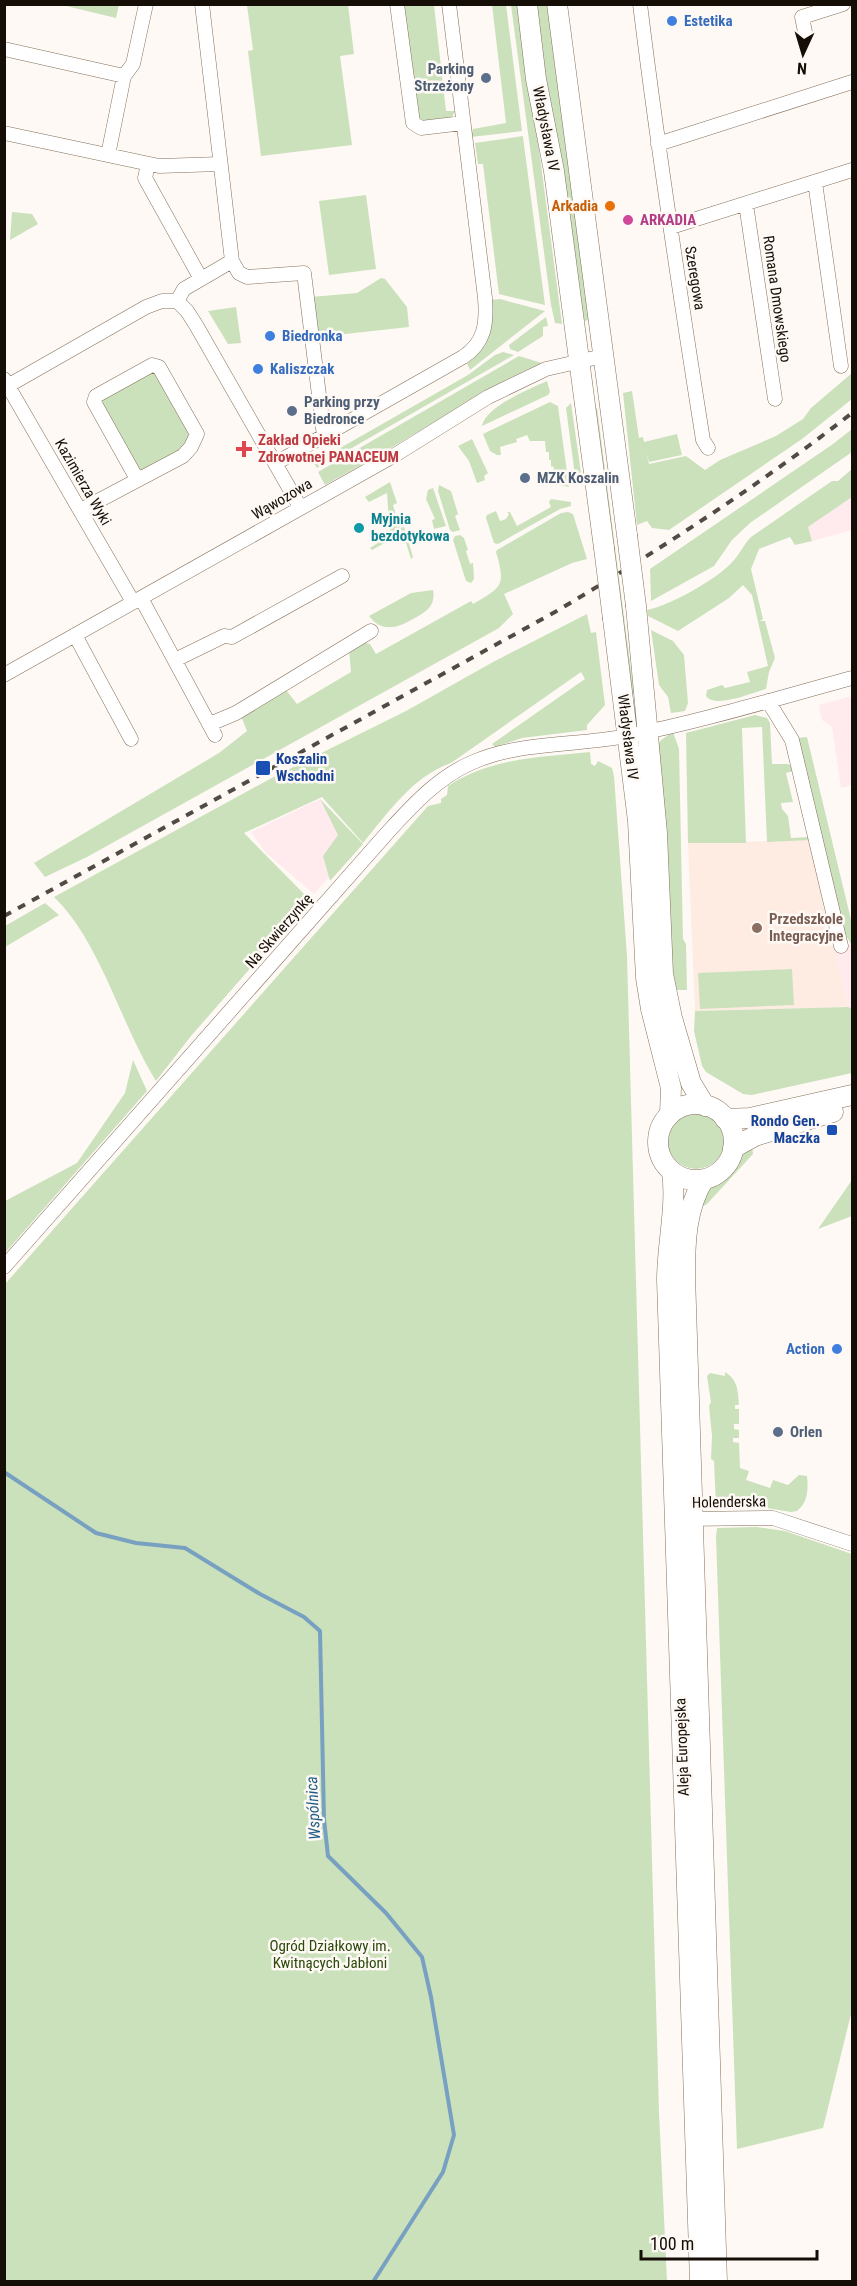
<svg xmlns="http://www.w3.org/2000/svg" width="857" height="2286" font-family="'Roboto Condensed',sans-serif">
	<rect width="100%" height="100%" fill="#fef9f4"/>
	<path fill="#ffeaee" d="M852,497V530L812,541L808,527Z
		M852,696V785L841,788L832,727L822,720L819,705Z
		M320,799L339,836L323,856L329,877L314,894L265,852L251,832Z
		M852,944V1009L848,1007L833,948Z"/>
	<path fill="#feece2" d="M811,840L827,925L818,935L817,944L833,946L848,1007L695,1011L688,843Z"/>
	<path fill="#cbe1bc" d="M62,5L119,4V5L116,18Z
		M247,5H348L354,54L340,56L352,145L261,156L248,51L253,50Z
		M401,5H434L446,111H455C451,126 426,126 417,116Z
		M492,5H506L522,131L471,137L473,129L506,123Z
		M511,5H520L562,324L555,323L551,305Z
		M533,5H549L592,320L581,321Z
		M523,136V137L545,305L499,294L483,164H478L475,143Z
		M366,195L376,269L329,275L319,201Z
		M12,212L32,214L38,224L10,240Z
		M381,278L385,279L407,307L409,327L318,337L311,297L357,293Z
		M500,299L545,311L470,370L466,361C486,340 496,331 491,300Z
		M236,307L241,343L228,344L208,311Z
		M546,317L548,326L543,327V336L518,352L510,349L509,345Z
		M503,352L514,355L317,468L314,463L468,375L495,355Z
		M519,356L542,363C495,384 453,411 409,437C382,454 353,469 325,485L318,472Z
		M152,369L157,371L193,435L185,450L139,475L99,399Z
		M852,373V399L802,439L669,530L652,528L647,521L637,525L623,393L632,391L639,438L643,437L644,442L677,434L682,455L649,462L646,452L649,464L686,456L705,470L720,460L776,436L803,419L811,408Z
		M547,381L550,392L548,395L482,426C485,407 529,389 547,381Z
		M550,402L558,406L569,487L559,485L551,476L556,474L552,470L554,469L553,466L551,467V460H549V452H546L545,441H530L527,435L516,439L517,442L500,447L501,455H497L490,451L483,434Z
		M571,403L581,473L576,483L566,408Z
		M597,408L634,694L629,695L592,409Z
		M852,429V452L750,523L732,540L714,566L651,601L650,569L833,444Z
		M472,439L488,473L484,476L485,480L477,483L469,461L458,446Z
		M852,469V497L808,527L812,541L795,545L790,537L759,549L751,569L763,619L760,621H765L775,658L769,672L766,689C752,693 715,709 706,696L707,690L722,685L725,688L750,682L747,672L768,666L752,595L743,585L729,598L678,631L648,616L647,610C671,605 718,579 734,560C741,552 744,544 751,537L832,481H838Z
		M390,482L397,503L393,505L400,528L404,527L413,557L411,559L403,533L372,550L370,548L390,535L387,493L369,502L365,497Z
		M439,485L451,491L458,514L455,516L460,530L453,532L450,530L438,491Z
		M433,488L446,526L434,529L432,520L435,519L426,499L428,490Z
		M551,499L571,502V506L560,509L498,544L494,543L486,518L487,515L496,511L500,521L506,519L509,514L507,512H510L517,526L551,507L549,502Z
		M568,512L573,514L587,559L572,563L504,594L513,614L499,628L87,857L45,877L34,863L219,753L247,731L241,716L286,690L297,704L351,672L349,650L362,642L370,644L376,654L471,601L473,604C502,587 506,586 496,552L497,550L561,513Z
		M460,535L464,538L468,550L466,551L470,564L473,563L474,579L471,583L466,581L453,540L455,536Z
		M433,590C436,606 426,612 413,619C397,628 382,633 369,616L411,593Z
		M587,614L591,633L596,632L605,705L587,725V730L522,738L495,747L492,744L585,679L581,672L451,763C413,776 388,813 363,843L322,797L244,833L310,900L191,1036L156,1081C121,1025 100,941 54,897L279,774L406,711L493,662Z
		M651,630L673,641L684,655L688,703L685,711L671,713L668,697L659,685Z
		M755,715L767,718L770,723L772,764H788L793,767L794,771L786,773L793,802L781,803L782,809L788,816L791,838L809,837L811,840L767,842L762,727L742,728L746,843H688L686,733Z
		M673,732L679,749L683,939L686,944L687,990H677L669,966L657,746L661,740Z
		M807,737L852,924L851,944L844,932L809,798L812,795L797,738Z
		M590,752L591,764L595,766L598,761L612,768L614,776L627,956L659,2112L667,2281H5V1284L428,806L441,803V799L447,795L448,786C490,758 541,757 590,752Z
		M320,799L363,844L330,881L323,856L338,835Z
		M45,903L59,915L5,947V926Z
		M792,969L794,1005L700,1009L698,973Z
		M848,1007L852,1009V1073L752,1095L743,1094L706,1072L702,1066L694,1031L695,1011Z
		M133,1060L147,1091L5,1253V1201L77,1163L125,1093Z
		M668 1141a28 28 0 1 1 56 0a28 28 0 1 1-56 0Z
		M752,1145L753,1154L707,1204L701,1207C710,1180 717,1189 731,1171C739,1162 743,1153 752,1145Z
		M852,1180V1216L818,1229Z
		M725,1372C738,1380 738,1391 739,1405H735V1409H739V1424H734V1429L739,1430V1438H733V1442L739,1443L740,1468L749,1471L746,1480L770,1488L773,1480L788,1485L799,1475L807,1476C808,1488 809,1501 797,1511L791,1512L760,1507H716L714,1461L711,1459L712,1436L709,1406L711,1402L707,1376L710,1373L725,1376Z
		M756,1527L785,1531L852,1554V2010L823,2128L737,2149L716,1537L717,1528Z"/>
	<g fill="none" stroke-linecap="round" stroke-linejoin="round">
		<path stroke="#78a0c1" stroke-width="4" d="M4,1472L96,1533L136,1543L185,1548L260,1594L304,1617L320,1631L324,1819L328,1856L386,1913L422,1957L431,1997L454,2135L443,2172L373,2282"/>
		<g stroke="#84705b" stroke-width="15">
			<path id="minor" d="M202,4L232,261L239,273L247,277L304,273L324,436
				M397,4L413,123L421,128L463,123
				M640,4C658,150 680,295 703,440L708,448
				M805,32L802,17L843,4
				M4,49L124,76
				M4,133L159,166L220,164
				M658,144L852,82
				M108,155L124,76L133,64L146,4
				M148,164L145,178L201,279
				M815,182L841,366
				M746,204L775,399
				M671,227L852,170
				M177,301L184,289L232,261
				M4,379L133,602
				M4,388L146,307L162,301H177L187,311L196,325L300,507
				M276,463L463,357C485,343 487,323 485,298L449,4
				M81,510L183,456L191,447L197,434L159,367L152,365L96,396L94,402L137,479
				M141,598L215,735
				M75,635L131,739
				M175,660L224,636L232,637L342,576
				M4,675L395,455L488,397L546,369L603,356
				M768,701L792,740L841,946
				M210,724L236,713L371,631
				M4,1267L388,832C412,806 437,778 471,763C519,741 576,746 627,736C703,721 778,698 852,678
				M685,1519L773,1518L852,1544"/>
		</g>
		<g stroke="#84705b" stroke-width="21">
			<path id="secondary" d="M527,4L536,79L554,171L604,548
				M557,4L627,535
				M636,606L657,833L663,974L672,1018L691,1083L705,1106
				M613,619L638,821L646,978L651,1009L671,1088L670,1114
				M658 1142a38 38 0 1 1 76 0a38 38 0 1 1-76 0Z
				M725,1119L750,1118L852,1095
				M733,1148L755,1136L833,1112
				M672,1172C677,1206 667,1245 667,1280L700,2282
				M704,1179C686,1208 685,1242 685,1275L717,2282"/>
		</g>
		<use href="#minor" stroke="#fff" stroke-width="14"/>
		<use href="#secondary" stroke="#fff" stroke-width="20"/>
		<path stroke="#524b44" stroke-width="4" stroke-dasharray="8 8" stroke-linecap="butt" d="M4,916L555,612C658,551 758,486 852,413"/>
		<g stroke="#84705b" stroke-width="21" stroke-linecap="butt">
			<path id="secondary-bridge" d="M627,535L636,606
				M604,548L613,619"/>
		</g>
		<use href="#secondary-bridge" stroke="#fff" stroke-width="20"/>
	</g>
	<g fill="#3f7fe0" stroke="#fef9f4" stroke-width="2">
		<circle cx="672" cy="21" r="6"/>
		<circle cx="270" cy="336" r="6"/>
		<circle cx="258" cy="369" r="6"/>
		<circle cx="837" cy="1349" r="6"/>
	</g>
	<g fill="#5c6f8a" stroke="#fef9f4" stroke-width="2">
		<circle cx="486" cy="78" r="6"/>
		<circle cx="292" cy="411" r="6"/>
		<circle cx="525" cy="478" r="6"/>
		<circle cx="778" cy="1432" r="6"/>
	</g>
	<circle fill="#e8710a" stroke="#fef9f4" stroke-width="2" cx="610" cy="206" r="6"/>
	<circle fill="#d1479c" stroke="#fef9f4" stroke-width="2" cx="628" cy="220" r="6"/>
	<path fill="#e0444e" stroke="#fef9f4" stroke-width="2" d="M241 440h6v6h6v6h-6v6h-6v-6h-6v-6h6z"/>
	<circle fill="#0f9aa8" stroke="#fef9f4" stroke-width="2" cx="359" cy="528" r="6"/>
	<g fill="#1a4fb4" stroke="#fef9f4" stroke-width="2">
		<rect x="255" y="760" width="16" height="16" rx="3"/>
		<rect x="826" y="1124" width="12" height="12" rx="3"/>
	</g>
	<circle fill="#8d6e63" stroke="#fef9f4" stroke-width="2" cx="757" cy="928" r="6"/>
	<g text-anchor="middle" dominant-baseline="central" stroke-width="5" stroke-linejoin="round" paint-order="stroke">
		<g font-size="15" font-weight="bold" fill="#366cbe" stroke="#fef9f4" text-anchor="start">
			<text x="684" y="21">Estetika</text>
			<text x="282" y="336">Biedronka</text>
			<text x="270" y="369">Kaliszczak</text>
			<text x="825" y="1349" text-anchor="end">Action</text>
		</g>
		<g font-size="15" font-weight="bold" fill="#4e5e75" stroke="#fef9f4" text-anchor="start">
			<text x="474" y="69" text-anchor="end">Parking<tspan x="474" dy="17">Strzeżony</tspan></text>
			<text x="304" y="402">Parking przy<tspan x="304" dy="17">Biedronce</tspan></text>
			<text x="537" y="478">MZK Koszalin</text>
			<text x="790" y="1432">Orlen</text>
		</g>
		<g font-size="15" fill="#150e06" stroke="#fef9f4">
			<text transform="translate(546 129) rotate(79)">Władysława IV</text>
			<text transform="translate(695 278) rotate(81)">Szeregowa</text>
			<text transform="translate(777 299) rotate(82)">Romana Dmowskiego</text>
			<text transform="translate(83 482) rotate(60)">Kazimierza Wyki</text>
			<text transform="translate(282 499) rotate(-30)">Wąwozowa</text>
			<text transform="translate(628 737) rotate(83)">Władysława IV</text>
			<text transform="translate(279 931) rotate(-49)">Na Skwierzynkę</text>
			<text transform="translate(729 1502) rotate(-1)">Holenderska</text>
			<text transform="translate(682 1747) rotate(-92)">Aleja Europejska</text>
		</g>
		<g font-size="15" font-weight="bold" fill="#c56008" stroke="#fef9f4" text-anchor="end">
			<text x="598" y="206">Arkadia</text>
		</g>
		<g font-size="15" font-weight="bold" fill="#b23c85" stroke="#fef9f4" text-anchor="start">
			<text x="640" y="220">ARKADIA</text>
		</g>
		<g font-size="15" font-weight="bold" fill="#be3a42" stroke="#fef9f4" text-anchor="start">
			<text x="258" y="440">Zakład Opieki<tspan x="258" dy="17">Zdrowotnej PANACEUM</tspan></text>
		</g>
		<g font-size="15" font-weight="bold" fill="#0d838f" stroke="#fef9f4" text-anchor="start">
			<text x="371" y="519">Myjnia<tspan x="371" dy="17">bezdotykowa</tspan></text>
		</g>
		<g font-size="15" font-weight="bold" fill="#164399" stroke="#fef9f4" text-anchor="start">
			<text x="276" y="759">Koszalin<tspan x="276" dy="17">Wschodni</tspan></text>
			<text x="820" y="1121" text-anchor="end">Rondo Gen.<tspan x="820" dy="17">Maczka</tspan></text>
		</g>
		<g font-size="15" font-weight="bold" fill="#785e54" stroke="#fef9f4" text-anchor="start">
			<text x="769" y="919">Przedszkole<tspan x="769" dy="17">Integracyjne</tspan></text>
		</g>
		<g font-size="15" fill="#2a490a" stroke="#fef9f4">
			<text x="330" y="1946">Ogród Działkowy im.<tspan x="330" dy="17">Kwitnących Jabłoni</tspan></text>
		</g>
		<g font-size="16" font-style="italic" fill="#1f5d89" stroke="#fef9f4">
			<text transform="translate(313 1808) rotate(-93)">Wspólnica</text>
		</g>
	</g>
	<rect width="857" height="2286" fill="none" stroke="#150e06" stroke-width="12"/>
	<g transform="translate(803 54) rotate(184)" stroke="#fef9f4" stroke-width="4.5" paint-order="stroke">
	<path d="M0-4.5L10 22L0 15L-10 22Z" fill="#150e06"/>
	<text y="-9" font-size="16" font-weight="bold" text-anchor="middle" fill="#150e06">N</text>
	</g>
	<path d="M641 2250v9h176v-9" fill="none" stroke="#150e06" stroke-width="3"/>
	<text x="650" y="2250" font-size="18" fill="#150e06" stroke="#fef9f4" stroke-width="4.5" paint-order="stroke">100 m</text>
</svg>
